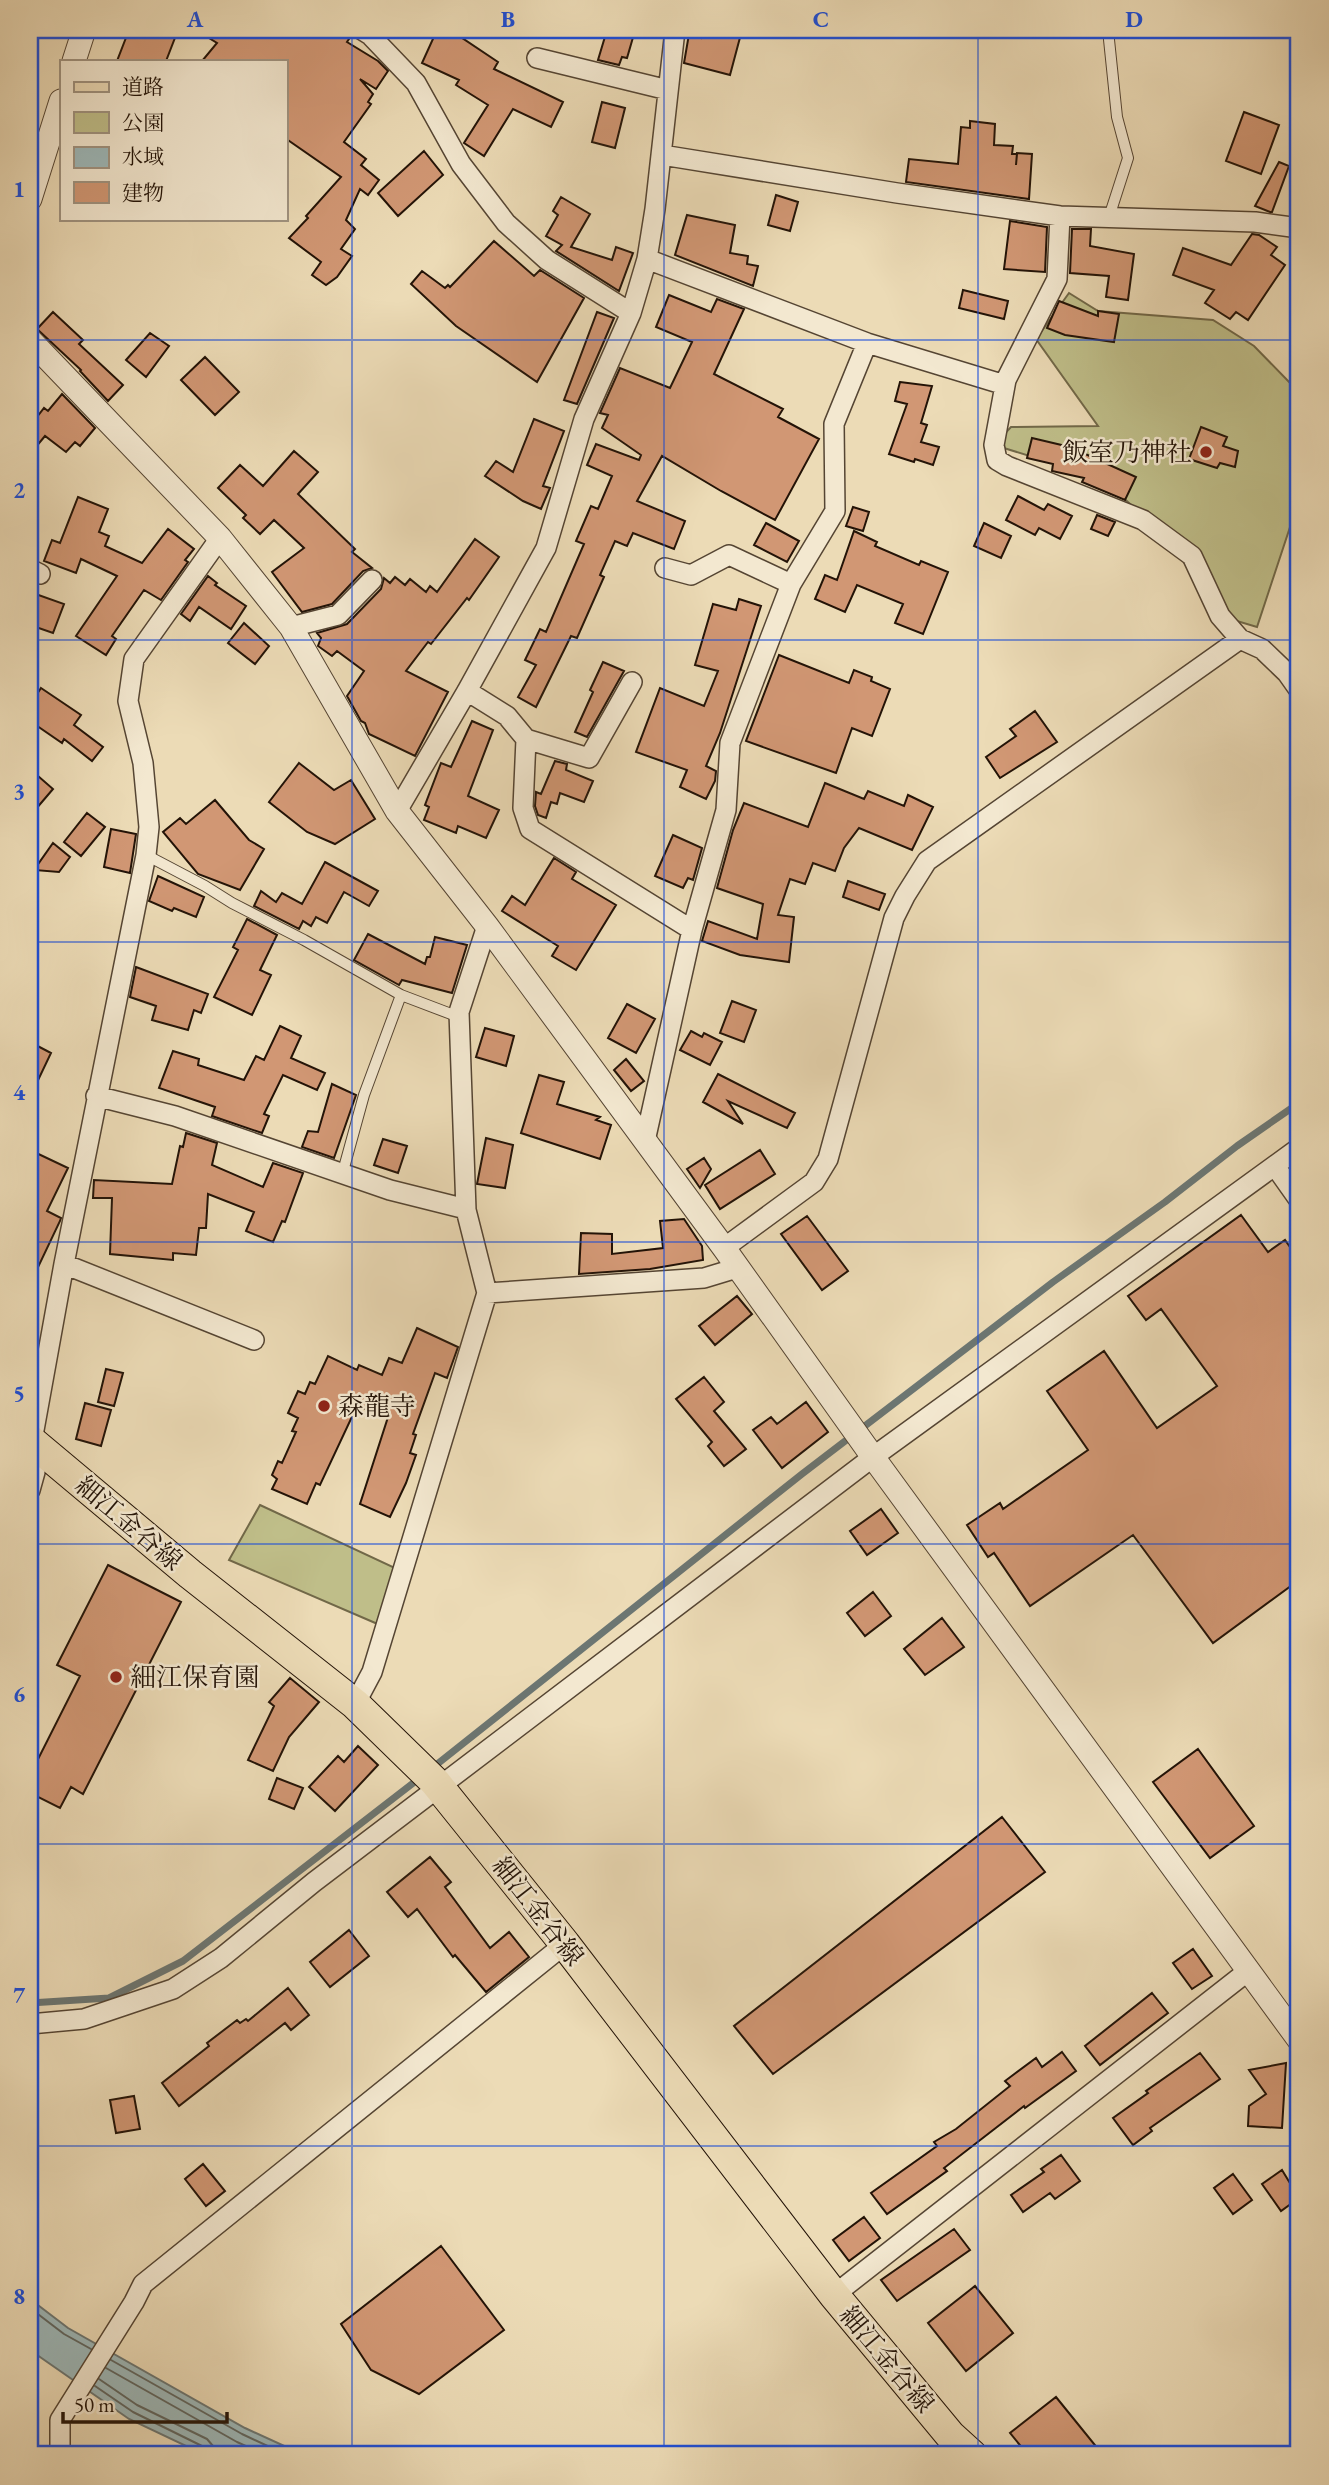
<svg xmlns="http://www.w3.org/2000/svg" width="1329" height="2485" font-family="'EB Garamond','Noto Serif JP',serif">
	<rect width="100%" height="100%" fill="#ecdbb6"/>
	<filter id="stains"><feTurbulence type="fractalNoise" baseFrequency=".00286" numOctaves="4"/><feColorMatrix values="0 0 0 0 .2 0 0 0 0 .09 0 0 0 0 .02 0 0 0 .5 -.17"/></filter>
	<radialGradient id="worn" r=".72"><stop offset=".6" stop-color="#630" stop-opacity="0"/><stop offset="1" stop-color="#630" stop-opacity=".3"/></radialGradient>
	<path fill="#bfbe89" stroke="#716848" stroke-width="2" d="M1069,293L1098,311L1213,320L1254,346L1292,385L1298,439L1293,518L1257,627L1220,616L1167,537L1101,478L994,445L1011,427L1098,426L1036,339Z
		M260,1505L395,1568L380,1625L229,1560Z"/>
	<path fill="#9db8b9" stroke="#6c7672" stroke-width="2" d="M30,2299L68,2328L245,2428L304,2455H205L129,2419L30,2350Z"/>
	<g fill="none" stroke-linecap="round" stroke-linejoin="round">
		<path stroke="#606660" stroke-width="2" d="M30,2308L64,2334L91,2349
			M111,2360L242,2434L287,2455
			M106,2368L237,2442L266,2455
			M99,2379L137,2405L207,2439L213,2446L214,2455
			M95,2386L133,2412L202,2446L206,2455"/>
		<path stroke="#6c7672" stroke-width="7" d="M431,1769L802,1474L1053,1282L1165,1202L1237,1146L1299,1103
			M30,2003L109,1998L183,1961L421,1777"/>
	</g>
	<path fill="#d19774" stroke="#231307" stroke-width="2" d="M129,30H178L166,61H117Z
		M196,30H350L351,36L347,42L378,61L388,71L376,89L360,79L373,94L368,102L371,104L344,142L366,159L361,165L379,180L368,195L360,189L346,220L355,229L341,249L352,256L337,277L326,285L312,275L321,262L289,238L308,218L306,216L341,177L285,138V61H202L217,43Z
		M437,30H443L462,38L498,62L494,69L563,102L551,127L513,109L484,156L464,143L488,105L456,85L459,80L422,63Z
		M607,30H621L634,34L627,58L622,57L619,65L598,60Z
		M704,30H742L730,75L684,63L689,34L701,38Z
		M602,102L625,108L615,148L592,142Z
		M1244,112L1279,125L1261,174L1226,161Z
		M970,121L995,124L994,145L1013,146L1012,154H1017L1016,165L1017,153L1032,154L1029,199L906,182L909,159L958,164L961,127L970,128Z
		M424,151L443,175L398,216L378,193Z
		M1279,162L1289,166L1272,212H1270L1255,206Z
		M776,195L798,202L790,231L768,225Z
		M561,197L590,214L571,247L612,260L616,247L633,253L619,291L556,251L562,245L546,236L558,215L553,211Z
		M687,215L735,225L730,253L748,256L747,264L758,266L753,286L675,255Z
		M1010,221L1047,227L1045,272L1004,269Z
		M1072,229H1091L1090,246L1134,254L1128,300L1106,297L1109,276L1070,273Z
		M1252,234L1259,235L1277,247L1271,255L1285,265L1248,320L1236,312L1230,319L1205,303L1214,290L1173,275L1183,248L1231,265Z
		M494,241L534,276L540,270L584,298L537,382L456,326L411,284L422,271L445,288L448,285L450,287Z
		M963,290L1008,301L1004,319L959,308Z
		M669,295L711,312L717,299L744,309L714,374L783,409L778,417L819,439L775,520L721,491L662,456L637,501L685,521L674,549L633,533L627,546L615,541L600,575L604,577L577,638L571,636L536,707L518,697L536,665L525,660L540,629L546,632L584,544L576,541L591,506L598,509L612,476L587,465L596,444L639,460L641,455L602,428L608,415L600,413L620,368L670,388L692,342L656,327Z
		M1059,301L1098,316V311L1119,314L1114,342L1065,335L1047,328Z
		M53,312L83,340L79,344L123,385L108,401L80,371L81,370L37,329Z
		M597,312L614,318L577,404L564,400Z
		M150,333L169,346L146,377L126,360Z
		M205,357L239,392L215,415L181,380Z
		M900,382L932,386L921,423L927,425L921,442L939,447L933,465L915,459L914,462L889,454L907,404L895,401Z
		M62,394L95,428L80,446L75,442L66,452L45,436L30,454V426L44,408L48,411Z
		M534,419L564,431L543,486L550,488L541,509L523,501L485,476L496,461L513,472Z
		M1201,427L1227,437L1223,446L1238,451L1235,467L1220,463L1217,468L1189,459Z
		M1032,438L1070,447L1136,477L1125,500L1082,482L1084,478L1052,471L1053,464L1027,458Z
		M294,451L318,472L298,494L355,549L352,552L372,568L363,571L332,604L302,612L272,572L304,548L274,520L260,534L243,518L246,515L218,488L240,465L263,486Z
		M1018,496L1044,510L1048,504L1072,516L1060,539L1039,528L1035,535L1006,520Z
		M78,497L108,509L99,532L109,536L105,546L142,563L168,529L194,549L185,560L188,562L161,600L144,590L112,636L116,639L106,655L76,636L117,576L81,559L76,573L44,561L52,540L60,543Z
		M853,507L869,512L863,531L846,526Z
		M1097,515L1115,522L1108,536L1091,529Z
		M766,523L799,541L787,562L754,545Z
		M984,523L1011,536L1001,558L974,546Z
		M854,531L877,542L875,546L919,565L921,561L948,572L923,634L895,623L903,604L857,585L845,612L815,599L825,575L837,580Z
		M475,539L499,557L469,600L467,598L431,644L428,642L406,671L448,692L415,756L369,734L365,723L361,721L347,696L364,671L337,651L332,656L318,646L321,638L317,633L347,624L381,589L384,578L390,583L395,577L405,585L410,579L426,592L430,586L437,592Z
		M208,576L217,583L215,585L246,606L231,629L199,607L190,621L181,614Z
		M30,592L64,604L53,633L30,625Z
		M739,599L761,606L720,733L706,766L716,771L715,781L706,799L680,787L687,770L636,752L660,688L704,706L718,671L695,665L713,604L736,610Z
		M244,623L269,646L255,664L228,643Z
		M779,655L849,683L854,670L872,677L871,681L890,689L872,736L852,728L836,773L746,741Z
		M603,662L624,671L587,737L575,732L593,692L590,690Z
		M41,688L81,715L74,725L103,747L92,761L64,739L62,743L30,721V691L37,694Z
		M1035,711L1057,742L1000,778L986,757L1016,736L1010,729Z
		M472,721L493,730L468,796L499,810L486,838L458,826L456,833L424,820L429,807L425,805L441,763L451,767Z
		M555,761L567,764L566,770L593,781L584,802L560,793L557,804L551,802L546,818L538,815L535,806L536,792L541,794Z
		M299,763L334,790L351,780L375,819L335,844L307,832L269,802Z
		M30,769L53,789L30,816Z
		M825,783L864,799L868,791L904,806L908,795L933,807L912,850L859,828L844,848L835,871L813,863L805,884L790,879L778,915L794,917L789,962L740,955L702,941L708,921L757,939L763,904L717,888L733,830L744,803L808,827Z
		M215,800L249,840L264,849L240,890L198,874L163,832L180,818L186,824Z
		M87,813L105,827L81,856L64,842Z
		M111,829L136,834L130,873L104,867Z
		M673,835L702,848L693,880L688,878L683,888L655,876Z
		M53,843L70,857L59,872L34,870Z
		M554,858L576,872L572,879L616,905L576,970L552,956L558,946L502,911L512,896L525,905Z
		M325,862L378,891L369,906L344,892L327,923L316,917L311,926L303,921L299,929L254,906L261,891L276,902L282,893L302,904Z
		M158,876L204,897L196,917L174,908L172,911L149,901Z
		M848,881L885,894L879,910L843,897Z
		M247,919L277,935L260,970L271,975L252,1015L214,997L238,950L233,947Z
		M368,934L425,964L427,957H430L435,937L467,945L452,993L402,980L399,985L354,960Z
		M136,967L208,994L201,1013L194,1010L188,1030L152,1020L156,1006L130,997Z
		M732,1001L756,1010L744,1042L720,1033Z
		M627,1004L655,1019L636,1053L608,1038Z
		M280,1026L301,1036L291,1058L325,1073L317,1090L283,1075L264,1114L269,1116L262,1133L212,1116L215,1107L159,1088L173,1051L199,1059L198,1065L244,1080L256,1056L264,1060Z
		M485,1028L514,1036L506,1066L476,1057Z
		M691,1031L702,1037L704,1033L722,1042L710,1065L680,1050Z
		M30,1042L51,1053L30,1097Z
		M626,1059L644,1081L631,1091L614,1070Z
		M718,1074L795,1113L787,1128L728,1101L743,1124L703,1102Z
		M539,1075L564,1082L557,1104L600,1117L596,1120L611,1125L600,1159L521,1133Z
		M332,1084L356,1095L334,1158L302,1147L308,1131L318,1132Z
		M186,1133L217,1143L212,1165L263,1187L273,1163L303,1173L285,1222L282,1221L273,1242L246,1231L254,1212L208,1194L206,1228H199L196,1255L173,1253V1260L110,1254L112,1198H93L94,1180L172,1184L180,1146L183,1147Z
		M486,1138L513,1145L505,1188L477,1184Z
		M383,1139L407,1146L398,1173L374,1165Z
		M30,1150L68,1168L47,1211L61,1218L60,1221L30,1284Z
		M760,1150L775,1174L720,1209L705,1185Z
		M704,1158L711,1169L700,1188L687,1169Z
		M1241,1215L1268,1252L1285,1240L1299,1260V1580L1213,1643L1133,1535L1030,1606L994,1553L988,1557L967,1525L1000,1503L1003,1509L1088,1450L1047,1391L1104,1351L1157,1428L1217,1386L1161,1309L1146,1320L1128,1296Z
		M807,1216L848,1271L822,1290L781,1234Z
		M684,1219L702,1246L703,1260L650,1269L579,1274L581,1233L612,1234V1254L663,1248L660,1221Z
		M737,1296L752,1314L715,1345L699,1326Z
		M417,1328L458,1347L447,1378L435,1373L413,1434L416,1435L410,1453L416,1455L406,1483L390,1517L360,1504L388,1417L357,1406L320,1485L316,1483L307,1504L272,1489L277,1479L272,1475L278,1461L282,1463L296,1432L292,1431L298,1418L288,1413L298,1391L305,1394L310,1382L315,1384L328,1356L357,1370L359,1365L382,1375L389,1358L402,1363Z
		M106,1369L123,1373L114,1406L98,1402Z
		M704,1377L724,1402L714,1411L746,1449L724,1466L708,1446L712,1442L676,1399Z
		M806,1402L828,1432L782,1468L753,1430L771,1417L777,1424Z
		M85,1403L111,1410L101,1446L76,1439Z
		M881,1509L898,1533L867,1555L850,1531Z
		M108,1565L181,1602L83,1794L71,1787L60,1808L30,1793V1775L80,1676L57,1665Z
		M873,1592L891,1616L865,1636L847,1613Z
		M942,1618L964,1647L925,1675L904,1649Z
		M290,1678L319,1702L289,1737L273,1771L248,1760L274,1706L269,1702Z
		M358,1746L378,1765L335,1811L309,1787L338,1756L344,1762Z
		M1198,1749L1254,1826L1210,1858L1153,1782Z
		M277,1778L303,1788L294,1809L269,1799Z
		M1002,1817L1045,1872L773,2074L734,2026Z
		M430,1857L451,1882L445,1887L490,1948L509,1932L529,1957L486,1992L455,1955L453,1957L417,1909L408,1917L387,1892Z
		M349,1930L369,1956L330,1987L310,1962Z
		M1193,1949L1212,1976L1192,1989L1173,1963Z
		M288,1988L309,2015L291,2030L285,2023L179,2106L162,2083L209,2046L207,2043L237,2020L240,2023L246,2019L248,2021Z
		M1152,1993L1168,2013L1100,2065L1085,2046Z
		M1062,2052L1076,2071L1025,2108L1024,2106L944,2168L947,2171L887,2214L871,2193L937,2146L934,2142L956,2129L1010,2086L1005,2081L1036,2058L1042,2067Z
		M1200,2053L1220,2079L1150,2128L1152,2131L1133,2145L1113,2118L1148,2093L1146,2091Z
		M1286,2063L1282,2128L1248,2126L1249,2106L1266,2094L1249,2070Z
		M134,2096L140,2129L116,2133L110,2100Z
		M1061,2155L1080,2181L1055,2199L1050,2193L1023,2212L1011,2195L1044,2172L1041,2169Z
		M203,2164L225,2191L206,2206L185,2179Z
		M1282,2170L1299,2198L1281,2211L1262,2184Z
		M1233,2174L1252,2200L1233,2214L1214,2188Z
		M864,2217L880,2238L849,2261L833,2240Z
		M954,2229L970,2250L897,2301L881,2280Z
		M441,2246L504,2330L419,2394L371,2370L341,2324Z
		M975,2286L1013,2333L966,2371L928,2323Z
		M1056,2397L1103,2455H1028L1010,2433Z"/>
	<g fill="none" stroke-linecap="round" stroke-linejoin="round">
		<g stroke="#554533" stroke-width="12">
			<path id="service" d="M1108,30L1117,117L1128,158L1109,217
				M146,855L205,886L232,903L304,940L401,995L459,1017
				M342,1175L364,1095L401,995"/>
		</g>
		<g stroke="#554533" stroke-width="22">
			<path id="minor" d="M362,30L370,35L416,83L461,164L506,223L547,260L631,313
				M537,58L668,90
				M662,155L897,193L1060,216L1255,222L1299,228
				M1060,216L1057,279L1006,380L994,445L997,460L1007,466L1143,520L1192,556L1220,616L1240,639L1262,649L1287,673L1299,690
				M647,259L867,343L1005,385
				M665,568L691,575L729,555L791,584
				M30,569L40,574
				M291,627L338,615L372,580
				M467,691L507,716L526,739L523,808L530,829L692,930
				M526,739L589,758L632,682
				M397,811L467,691L546,548L584,419L631,313L647,259L655,209L675,30
				M96,1096L175,1116L390,1190L466,1209
				M645,1141L692,930L726,810L730,743L791,584L835,511L834,424L867,343
				M1275,1166L1299,1200
				M724,1248L814,1182L828,1159L894,918L905,896L927,861L1240,639
				M64,1264L254,1340
				M487,1293L704,1278L737,1268
				M30,1490L35,1472L32,1441L64,1264L146,855L149,827L143,763L128,701L134,659L220,538
				M355,1704L372,1672L487,1293L466,1210L459,1012L487,926
				M30,2024L84,2019L173,1989L221,1958L314,1882L873,1457L1299,1148
				M834,2295L1248,1971
				M63,2455L60,2452V2420L134,2302L143,2284L565,1944"/>
		</g>
		<g stroke="#554533" stroke-width="25">
			<path id="tertiary" d="M74,61L84,30
				M30,199L61,101
				M30,340L220,538L291,627L397,811L487,926L724,1248L873,1457L1299,2040"/>
		</g>
		<g stroke="#231307" stroke-width="32">
			<path id="primary" d="M30,1440L190,1574L355,1704L435,1782L565,1944L834,2295L950,2435L972,2455"/>
		</g>
		<use href="#service" stroke="#f3e8d0" stroke-width="10"/>
		<use href="#minor" stroke="#f3e8d0" stroke-width="19"/>
		<use href="#tertiary" stroke="#f3e8d0" stroke-width="23"/>
		<use href="#primary" stroke="#ecdbb6" stroke-width="30"/>
	</g>
	<path fill="none" stroke="#1d4ed8" stroke-width="2" stroke-opacity="0.55" d="M352,30V2455M664,30V2455M978,30V2455M30,340H1299M30,640H1299M30,942H1299M30,1242H1299M30,1544H1299M30,1844H1299M30,2146H1299"/>
	<g fill="#8f2418" stroke="#f3e8d0" stroke-width="2.5">
		<circle cx="1206" cy="452" r="7"/>
		<circle cx="324" cy="1406" r="7"/>
		<circle cx="116" cy="1677" r="7"/>
	</g>
	<g text-anchor="middle" dominant-baseline="central" stroke-width="5" stroke-linejoin="round" paint-order="stroke">
		<g font-size="26" fill="#231307" stroke="#f3e8d0" text-anchor="start">
			<text x="1192" y="452" text-anchor="end">飯室乃神社</text>
			<text x="338" y="1406">森龍寺</text>
			<text x="130" y="1677">細江保育園</text>
		</g>
		<g font-size="26" fill="#231307" stroke="#f3e8d0">
			<text transform="translate(129 1523) rotate(40)">細江金谷線</text>
			<text transform="translate(538 1911) rotate(52)">細江金谷線</text>
			<text transform="translate(887 2359) rotate(50)">細江金谷線</text>
		</g>
	</g>
	<rect width="1329" height="2485" fill="none" stroke="#ecdbb6" stroke-width="77"/>
	<rect x="60" y="60" width="228" height="161" fill="#f3e8d0" stroke="#a09380" stroke-width="2"/>
	<rect x="74" y="82" width="35" height="10" fill="#ecdbb6" stroke="#a09380" stroke-width="2"/>
	<text x="122" y="94" font-size="21" fill="#231307">道路</text>
	<rect x="74" y="112" width="35" height="21" fill="#bfbe89" stroke="#a09380" stroke-width="2"/>
	<text x="122" y="130" font-size="21" fill="#231307">公園</text>
	<rect x="74" y="147" width="35" height="21" fill="#9db8b9" stroke="#a09380" stroke-width="2"/>
	<text x="122" y="164" font-size="21" fill="#231307">水域</text>
	<rect x="74" y="182" width="35" height="21" fill="#d19774" stroke="#a09380" stroke-width="2"/>
	<text x="122" y="200" font-size="21" fill="#231307">建物</text>
	<path d="M63 2412v10h164v-10" fill="none" stroke="#231307" stroke-width="3.5"/>
	<text x="74" y="2412" font-size="21" fill="#231307" stroke="#f3e8d0" stroke-width="5" paint-order="stroke">50 m</text>
	<rect x="38" y="38" width="1252" height="2408" fill="none" stroke="#1d4ed8" stroke-width="2.5"/>
	<g font-size="23" text-anchor="middle" font-weight="bold" fill="#1d4ed8">
		<text x="195" y="27">A</text>
		<text x="508" y="27">B</text>
		<text x="821" y="27">C</text>
		<text x="1134" y="27">D</text>
		<text x="19" y="197">1</text>
		<text x="19" y="498">2</text>
		<text x="19" y="799">3</text>
		<text x="19" y="1100">4</text>
		<text x="19" y="1401">5</text>
		<text x="19" y="1702">6</text>
		<text x="19" y="2003">7</text>
		<text x="19" y="2304">8</text>
	</g>
	<rect width="100%" height="100%" filter="url(#stains)"/>
	<rect width="100%" height="100%" fill="url(#worn)"/>
</svg>
